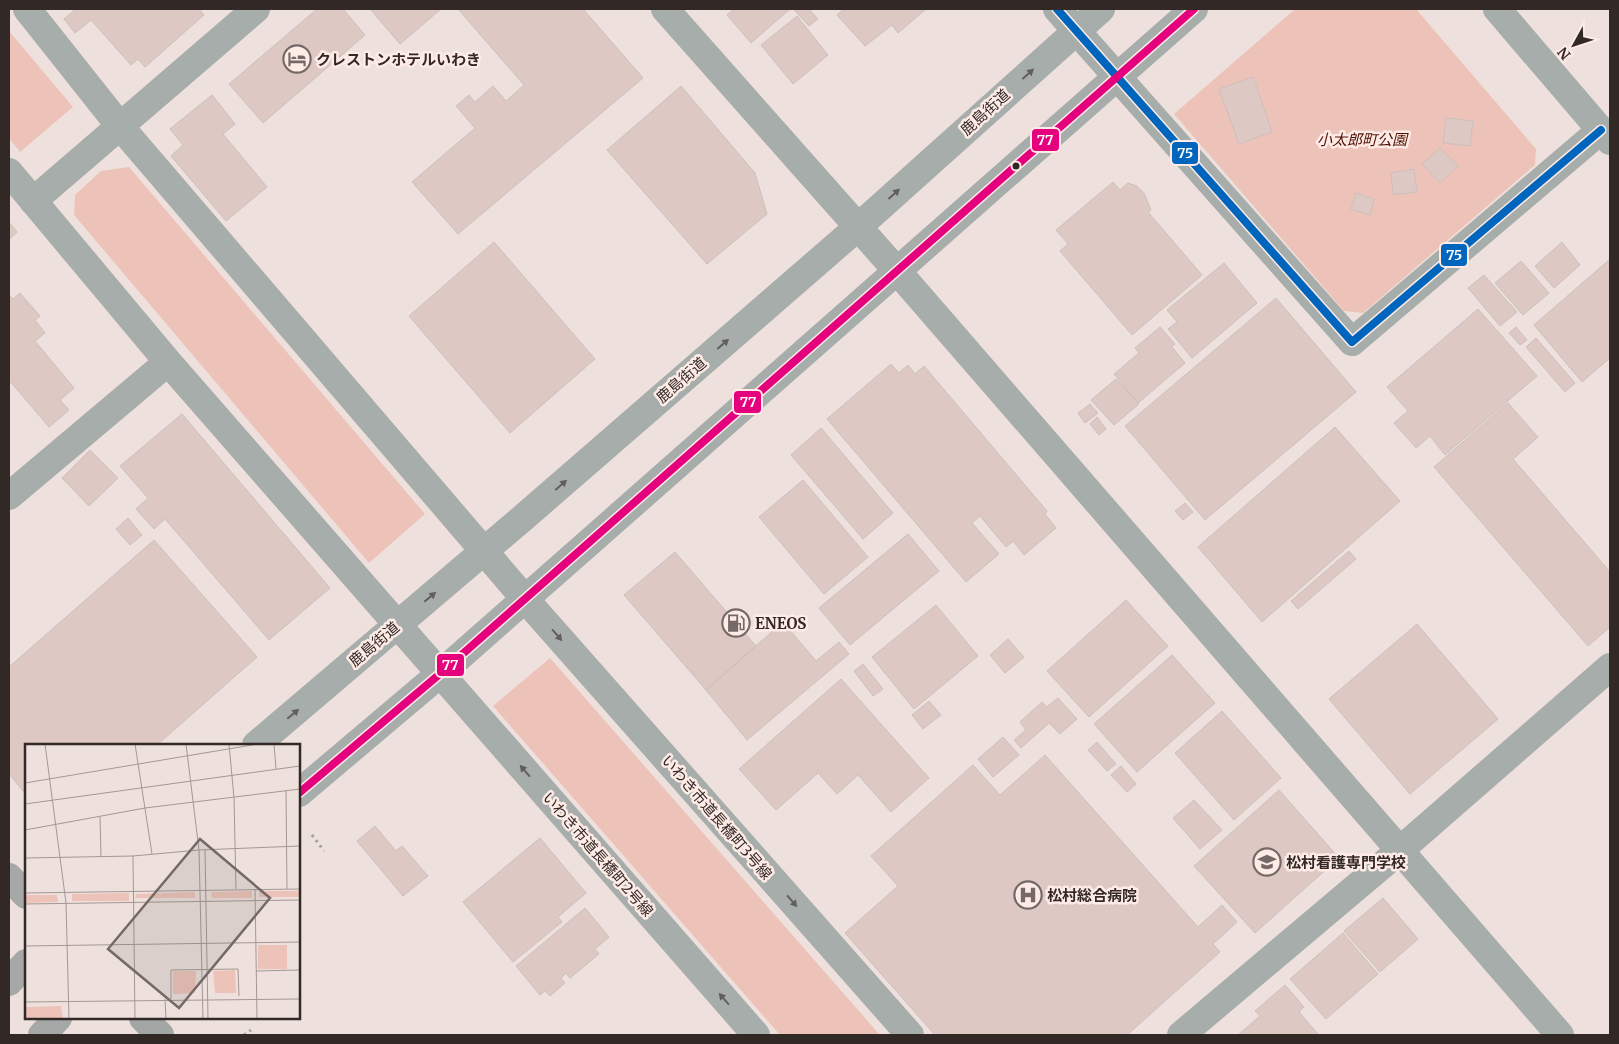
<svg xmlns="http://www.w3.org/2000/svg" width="1619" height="1044" font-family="Merriweather,'Noto Sans JP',serif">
	<rect width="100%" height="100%" fill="#eee1dd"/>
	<path fill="#edc3b9" d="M1295,9H1416L1536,149L1535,165L1363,313L1344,311L1174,114Z
		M9,31L73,107L20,152L9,138Z
		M129,167L425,514L369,563L74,215L75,195L101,171Z
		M550,658L880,1035H780L493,706Z"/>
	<path fill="#dec8c3" stroke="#cac0bd" d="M76,9H199L204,15L145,67L138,59L131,65L91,20L75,33L64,19Z
		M317,9H343L365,35L263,123L229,84Z
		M370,9H441L400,44Z
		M458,9H583L643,78L458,234L412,182L475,128L456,106L469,95L475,102L493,86L506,101L524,85Z
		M734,9H790L751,43L727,15Z
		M798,9H809L818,19L809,26L795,11Z
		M844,9H926L898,33L892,25L865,46L837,15Z
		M797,16L828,55L793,84L761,45Z
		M1253,77L1272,132L1239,144L1219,89Z
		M681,86L755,173L767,214L707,264L607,150Z
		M212,95L235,124L223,134L267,187L226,221L171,156L183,145L170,129Z
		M1446,118L1473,121L1470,146L1443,143Z
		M1440,148L1458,166L1440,183L1422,164Z
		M1414,169L1417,192L1393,195L1391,173Z
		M1113,182L1120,190L1128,183L1137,186L1144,193L1151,210L1148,212L1202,275L1132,335L1060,251L1068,244L1056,230Z
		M1356,193L1374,199L1370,215L1351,209Z
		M9,222L17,232L9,240Z
		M494,242L595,359L510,433L409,316Z
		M1562,242L1580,265L1554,288L1535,266Z
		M1610,259V358L1582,382L1534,325Z
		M1521,261L1549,293L1523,315L1495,283Z
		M1224,263L1257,303L1192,358L1168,329L1177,322L1167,310Z
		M1484,275L1517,312L1500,326L1468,288Z
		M20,293L40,316L35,320L45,333L35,341L74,388L60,400L69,410L49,427L9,380V295L13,299Z
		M1276,298L1356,392L1205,520L1125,426Z
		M1478,309L1537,376L1445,455L1430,436L1416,448L1394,423L1408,411L1387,387Z
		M1160,327L1175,344L1172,347L1185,363L1138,403L1114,374L1139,353L1135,348Z
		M1516,327L1527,340L1520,345L1509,333Z
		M1536,338L1575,383L1565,392L1526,347Z
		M891,364L899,373L908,365L915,374L924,366L1047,511L1045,514L1056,528L1024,555L1013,541L1006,547L980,516L972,523L999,554L966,582L827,419Z
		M1116,379L1139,404L1114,425L1091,400Z
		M1508,403L1538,437L1513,459L1610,572V627L1588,646L1434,467Z
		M1090,404L1098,413L1085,423L1078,413Z
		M182,414L330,588L269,640L165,519L154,529L136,509L148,498L120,466Z
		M1097,417L1106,429L1099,435L1090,424Z
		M1335,427L1400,501L1262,622L1198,547Z
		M821,428L893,513L863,539L791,455Z
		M90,450L118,478L89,506L62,478Z
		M803,480L868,557L824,594L759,517Z
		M1185,503L1193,512L1183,520L1175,511Z
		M128,518L142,535L130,545L116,529Z
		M908,534L939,571L850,645L819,608Z
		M154,540L257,657L157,745H26V791H23L9,774V667Z
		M1349,551L1356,559L1298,609L1291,601Z
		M675,552L756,646L706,690L624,595Z
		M1126,600L1168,646L1089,717L1047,671Z
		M936,605L978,656L914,709L872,657Z
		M783,622L816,661L839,642L849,654L747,740L706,690Z
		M1417,624L1498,719L1410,794L1329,699Z
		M1008,639L1024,657L1005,673L990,655Z
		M1172,655L1215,703L1137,772L1094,724Z
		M863,664L883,689L873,696L854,671Z
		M841,679L929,778L891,812L858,775L837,794L818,773L776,810L739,769Z
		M1058,698L1077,719L1060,734L1049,723L1021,748L1014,740L1026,730L1020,722L1042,702L1047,707Z
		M929,701L941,715L923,729L912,715Z
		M1222,711L1281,778L1234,820L1175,753Z
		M1003,737L1019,755L993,777L978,759Z
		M1097,742L1116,764L1107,771L1088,750Z
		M1045,755L1198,927L1222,905L1237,922L1213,944L1220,952L1127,1035H935L845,933L898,886L871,856L973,765L1000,795Z
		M1121,766L1136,784L1127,792L1111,775Z
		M1279,790L1339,858L1255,933L1194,866Z
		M1194,800L1222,830L1200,849L1173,818Z
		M375,826L396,851L402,846L428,876L403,896L357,841Z
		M540,838L586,893L558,917L562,922L513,962L463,902Z
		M1383,898L1418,939L1380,972L1344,931Z
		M585,908L609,937L595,949L599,954L570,978L566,973L561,978L565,983L550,996L545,991L540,995L516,966Z
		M1343,933L1378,974L1326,1019L1290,979Z
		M1285,985L1304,1007L1299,1012L1319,1035H1238L1260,1016L1255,1011Z"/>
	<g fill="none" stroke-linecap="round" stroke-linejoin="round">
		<path stroke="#9da4a2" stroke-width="3" stroke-dasharray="2.5 4" stroke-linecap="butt" d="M312,835L324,851
			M244,1035L251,1030"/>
		<path stroke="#a7adab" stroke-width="28" d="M27,9L119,125L525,599L910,1035
			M665,9L898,272
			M1057,9L1352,342L1601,130
			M9,172L168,362L756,1035
			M33,201L256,9
			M9,496L168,362
			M1181,1035L1399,851L1610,667"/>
		<path stroke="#a7adab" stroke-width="28" d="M1497,9L1610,141
			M898,272L1560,1035
			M256,745L524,517L858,227L1101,9
			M299,793L441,673L1194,9"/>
		<path stroke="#a2a6a4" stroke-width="28" d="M143,1018L160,1035"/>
		<path stroke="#a6a8a7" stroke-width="28" d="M9,877L26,895
			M9,982L26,963
			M42,1035L58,1018"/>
		<g stroke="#feebe6" stroke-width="11">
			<path id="bus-1" d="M1057,9L1352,342L1601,130"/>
		</g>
		<g stroke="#feebe6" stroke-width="11">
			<path id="bus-2" d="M299,793L441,673L1194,9"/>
		</g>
		<use href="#bus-1" stroke="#0065bd" stroke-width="8"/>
		<use href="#bus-2" stroke="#e5007d" stroke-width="8"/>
	</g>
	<defs><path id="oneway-solid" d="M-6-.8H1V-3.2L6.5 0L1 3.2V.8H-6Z" transform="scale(1.25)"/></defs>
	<g fill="#615e5c">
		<use href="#oneway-solid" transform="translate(1028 74) rotate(-42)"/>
		<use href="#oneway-solid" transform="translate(894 194) rotate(-42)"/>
		<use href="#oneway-solid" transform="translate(723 344) rotate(-41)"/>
		<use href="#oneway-solid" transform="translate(561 485) rotate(-41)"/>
		<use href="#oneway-solid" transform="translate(430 597) rotate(-40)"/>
		<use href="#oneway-solid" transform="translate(557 635) rotate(49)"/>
		<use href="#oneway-solid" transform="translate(293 714) rotate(-40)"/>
		<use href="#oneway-solid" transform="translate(525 771) rotate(-131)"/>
		<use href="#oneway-solid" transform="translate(792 901) rotate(49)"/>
		<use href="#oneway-solid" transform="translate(724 999) rotate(-131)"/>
	</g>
	<defs>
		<g id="hotel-ring" transform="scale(1.4375)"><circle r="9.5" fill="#feebe6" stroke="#746967" stroke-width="1.5"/><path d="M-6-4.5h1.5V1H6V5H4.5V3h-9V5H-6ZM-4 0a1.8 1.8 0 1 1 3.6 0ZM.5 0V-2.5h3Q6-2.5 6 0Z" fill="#746967"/></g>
		<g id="fuel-ring" transform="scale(1.4375)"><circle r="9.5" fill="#feebe6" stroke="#746967" stroke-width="1.5"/><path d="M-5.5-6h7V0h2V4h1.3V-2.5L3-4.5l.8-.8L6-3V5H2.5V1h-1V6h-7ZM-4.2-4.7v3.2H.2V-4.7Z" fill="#746967"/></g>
		<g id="school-ring" transform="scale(1.4375)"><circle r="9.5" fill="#feebe6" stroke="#746967" stroke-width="1.5"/><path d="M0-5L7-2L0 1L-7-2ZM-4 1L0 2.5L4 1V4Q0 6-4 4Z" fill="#746967"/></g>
		<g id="hospital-ring" transform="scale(1.4375)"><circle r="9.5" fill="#feebe6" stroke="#746967" stroke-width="1.5"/><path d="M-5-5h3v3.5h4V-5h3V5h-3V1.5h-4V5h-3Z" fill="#746967"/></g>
	</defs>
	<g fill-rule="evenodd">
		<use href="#hotel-ring" x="297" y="59"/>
		<use href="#fuel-ring" x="736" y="623"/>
		<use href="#school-ring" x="1267" y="862"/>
		<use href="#hospital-ring" x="1028" y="895"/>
	</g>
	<circle fill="#322927" stroke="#feebe6" stroke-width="2" cx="1016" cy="166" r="4.5"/>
	<g text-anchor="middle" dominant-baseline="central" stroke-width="5" stroke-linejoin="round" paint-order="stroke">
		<g font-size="15" font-weight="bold" fill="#322927" stroke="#feebe6" text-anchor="start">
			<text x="316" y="59">クレストンホテルいわき</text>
			<text x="755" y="623">ENEOS</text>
			<text x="1286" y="862">松村看護専門学校</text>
			<text x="1047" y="895">松村総合病院</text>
		</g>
		<g font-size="15" fill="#322927" stroke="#feebe6">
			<text transform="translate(985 112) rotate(-42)">鹿島街道</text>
			<text transform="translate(681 380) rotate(-41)">鹿島街道</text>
			<text transform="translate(374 644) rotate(-40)">鹿島街道</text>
			<text transform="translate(717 817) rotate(49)">いわき市道長橋町3号線</text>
			<text transform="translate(598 854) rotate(49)">いわき市道長橋町2号線</text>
		</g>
		<g font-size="15" font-style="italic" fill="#501104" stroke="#feebe6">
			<text x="1362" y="139">小太郎町公園</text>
		</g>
	</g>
	<g transform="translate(25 744)">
		<rect width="275" height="275" fill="#eee1dd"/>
		<path d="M227,147V154H187L186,148ZM234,147H275V153H234ZM170,148V154H110L111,150ZM104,149V157H47V150ZM0,151H32L33,158L0,159ZM233,201H262V225H233ZM210,226L211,249H190L188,227ZM148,227H171L170,249L148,250ZM36,262L38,275H0V263Z" fill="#edc3b9"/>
		<path fill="none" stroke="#a39794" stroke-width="1" d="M20,0L41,159L44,275M110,0L127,110M161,0L174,106L275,102M204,0L209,54L211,145M249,0L251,25M0,39L233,0M261,47L262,145M0,60L275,22M75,73L76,112M0,86L120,64L275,45M174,106L178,275M180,106L183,275M108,112L110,275M0,114L108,112L174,106M230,145L232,275M0,149L275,145M0,160L275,156M0,202L275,198M231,227L275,226M140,255L141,275M146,255V226L213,225L214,252M0,258L275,255"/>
		<path fill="#746967" fill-opacity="0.15" stroke="#746967" stroke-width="2.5" d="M175,95L245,154L154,264L83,205Z"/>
		<rect width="275" height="275" fill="none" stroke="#322927" stroke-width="2.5"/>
	</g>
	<g stroke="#feebe6" stroke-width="2">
		<rect x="1031" y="128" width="29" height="24" rx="5" fill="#e5007d"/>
		<rect x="1171" y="141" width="28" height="24" rx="5" fill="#0065bd"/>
		<rect x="1440" y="243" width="28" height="24" rx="5" fill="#0065bd"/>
		<rect x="733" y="390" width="29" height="24" rx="5" fill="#e5007d"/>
		<rect x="436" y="653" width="29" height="24" rx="5" fill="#e5007d"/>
	</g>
	<g font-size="14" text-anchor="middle" font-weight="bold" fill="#fff">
		<text x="1045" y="145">77</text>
		<text x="1185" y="158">75</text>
		<text x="1454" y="260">75</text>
		<text x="748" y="407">77</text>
		<text x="450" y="670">77</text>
	</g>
	<rect width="1619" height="1044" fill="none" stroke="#322927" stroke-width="20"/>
	<g transform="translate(1574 45) rotate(230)" stroke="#feebe6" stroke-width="4" paint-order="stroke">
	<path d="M0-4L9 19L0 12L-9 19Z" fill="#322927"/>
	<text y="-8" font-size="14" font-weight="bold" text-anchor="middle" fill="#322927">N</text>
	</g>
</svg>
